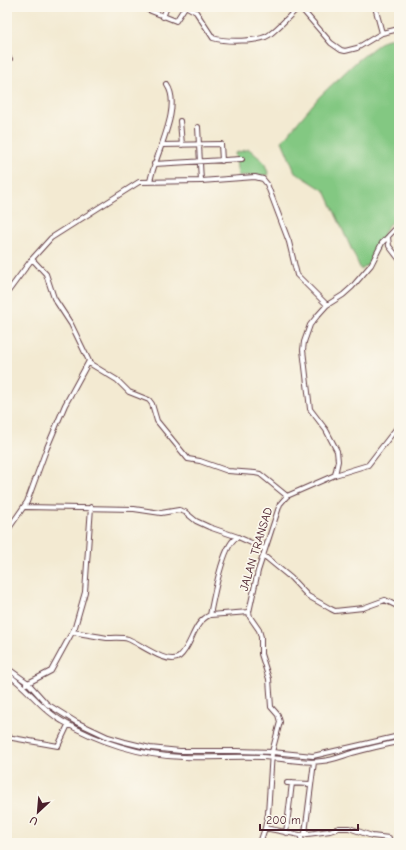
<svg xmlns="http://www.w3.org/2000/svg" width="406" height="850" font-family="'Comic Neue',sans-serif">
	<rect width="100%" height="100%" fill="#fbf7ec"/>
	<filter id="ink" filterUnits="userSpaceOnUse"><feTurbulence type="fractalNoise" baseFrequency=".025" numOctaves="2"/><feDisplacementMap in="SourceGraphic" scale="8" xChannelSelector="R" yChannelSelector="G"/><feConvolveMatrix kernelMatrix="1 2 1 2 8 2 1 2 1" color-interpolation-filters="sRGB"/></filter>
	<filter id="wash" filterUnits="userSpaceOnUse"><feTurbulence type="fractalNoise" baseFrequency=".012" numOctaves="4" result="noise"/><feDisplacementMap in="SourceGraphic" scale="16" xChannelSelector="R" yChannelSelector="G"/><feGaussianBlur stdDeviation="0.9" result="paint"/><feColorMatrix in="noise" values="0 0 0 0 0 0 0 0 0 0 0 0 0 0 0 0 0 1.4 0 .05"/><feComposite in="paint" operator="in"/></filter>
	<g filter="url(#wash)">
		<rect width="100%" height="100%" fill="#f3ead2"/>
		<path fill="#83c882" stroke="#667456" d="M399,37V218L388,225L371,262L361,270L325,191L295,172L282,141L320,96L357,61L384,40Z
			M249,149L264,162L269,175L238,176L235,153Z"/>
	</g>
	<g filter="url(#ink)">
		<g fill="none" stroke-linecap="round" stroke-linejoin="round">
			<g stroke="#633d44" stroke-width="6">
				<path id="minor" d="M187,7L196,12L213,38C225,42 259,42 269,35C280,27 289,16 299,7
					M300,7L331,43L341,50L345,51L357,48L382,33L399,29
					M375,7L382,33
					M146,9L176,21L185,7
					M163,17L167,7
					M7,60L10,59
					M180,121L182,145
					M198,127L201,181
					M161,145L221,144L222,161
					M154,164L242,159
					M150,182C154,156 183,108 167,85
					M388,237L389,246L399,259
					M7,293L32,259L51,238L139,182L201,181L255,177L263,179L267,184L289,242L297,275L327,305
					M89,363L117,380L129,392L149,400L152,404L157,421L188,459L200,461L228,471L255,473L260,474L287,496
					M335,475L368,465L399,425
					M25,507L134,509L161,513L179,510L185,512L196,521L209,527L238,537L265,549
					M7,531L27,502L46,450L65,405L89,361L71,324L54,298L46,274L32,259
					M263,555L291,578L308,596L331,609L335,611L363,608L385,600L399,607
					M210,615C213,601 223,541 238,537
					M73,632C84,634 95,636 107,638C113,638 122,637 128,639C139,643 168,666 179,657C193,645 192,623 210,615L249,612
					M7,668L28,683L47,704L76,722L108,737L125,742L150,748L180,751H237L272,752L313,756L399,736
					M7,674C28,687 40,709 62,721C98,742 141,756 183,757C209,758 236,756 262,757C282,758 303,764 322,761C333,760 342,756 352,753C367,749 383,745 399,742
					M26,684L51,671L75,627L85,592L91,507
					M7,737L58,746L68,725
					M287,783L311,784
					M265,828L300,835L303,843
					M286,833L292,783
					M305,833L314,762
					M300,835L330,831L339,828H349L372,836L389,838
					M260,843L265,828L268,814L272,752L280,722L278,715L271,707L269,679L261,654V637L259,630L250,617L249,612L258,571L280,504L287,496L335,475L338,461L337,451L326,430L310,409L303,350L304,342L310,325L318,315L327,305L343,295L352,287L371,265L382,243L399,225"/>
			</g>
			<use href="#minor" stroke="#fff" stroke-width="4"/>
		</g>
	</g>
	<g text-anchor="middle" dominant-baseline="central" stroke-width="3.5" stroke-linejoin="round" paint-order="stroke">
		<g font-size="12" fill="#4a1f2b" stroke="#fbf7ec">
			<text transform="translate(256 549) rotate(-73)">JALAN TRANSAD</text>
		</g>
	</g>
	<rect width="406" height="850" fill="none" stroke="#fbf7ec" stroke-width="24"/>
	<g transform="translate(38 812) rotate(206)" stroke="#fbf7ec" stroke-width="3" paint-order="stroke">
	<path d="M0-3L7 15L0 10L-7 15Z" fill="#4a1f2b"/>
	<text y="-6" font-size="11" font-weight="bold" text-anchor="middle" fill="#4a1f2b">U</text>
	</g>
	<path d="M260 824v6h98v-6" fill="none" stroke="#4a1f2b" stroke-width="2"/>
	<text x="266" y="824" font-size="12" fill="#4a1f2b" stroke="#fbf7ec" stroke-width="3" paint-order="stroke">200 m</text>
</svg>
